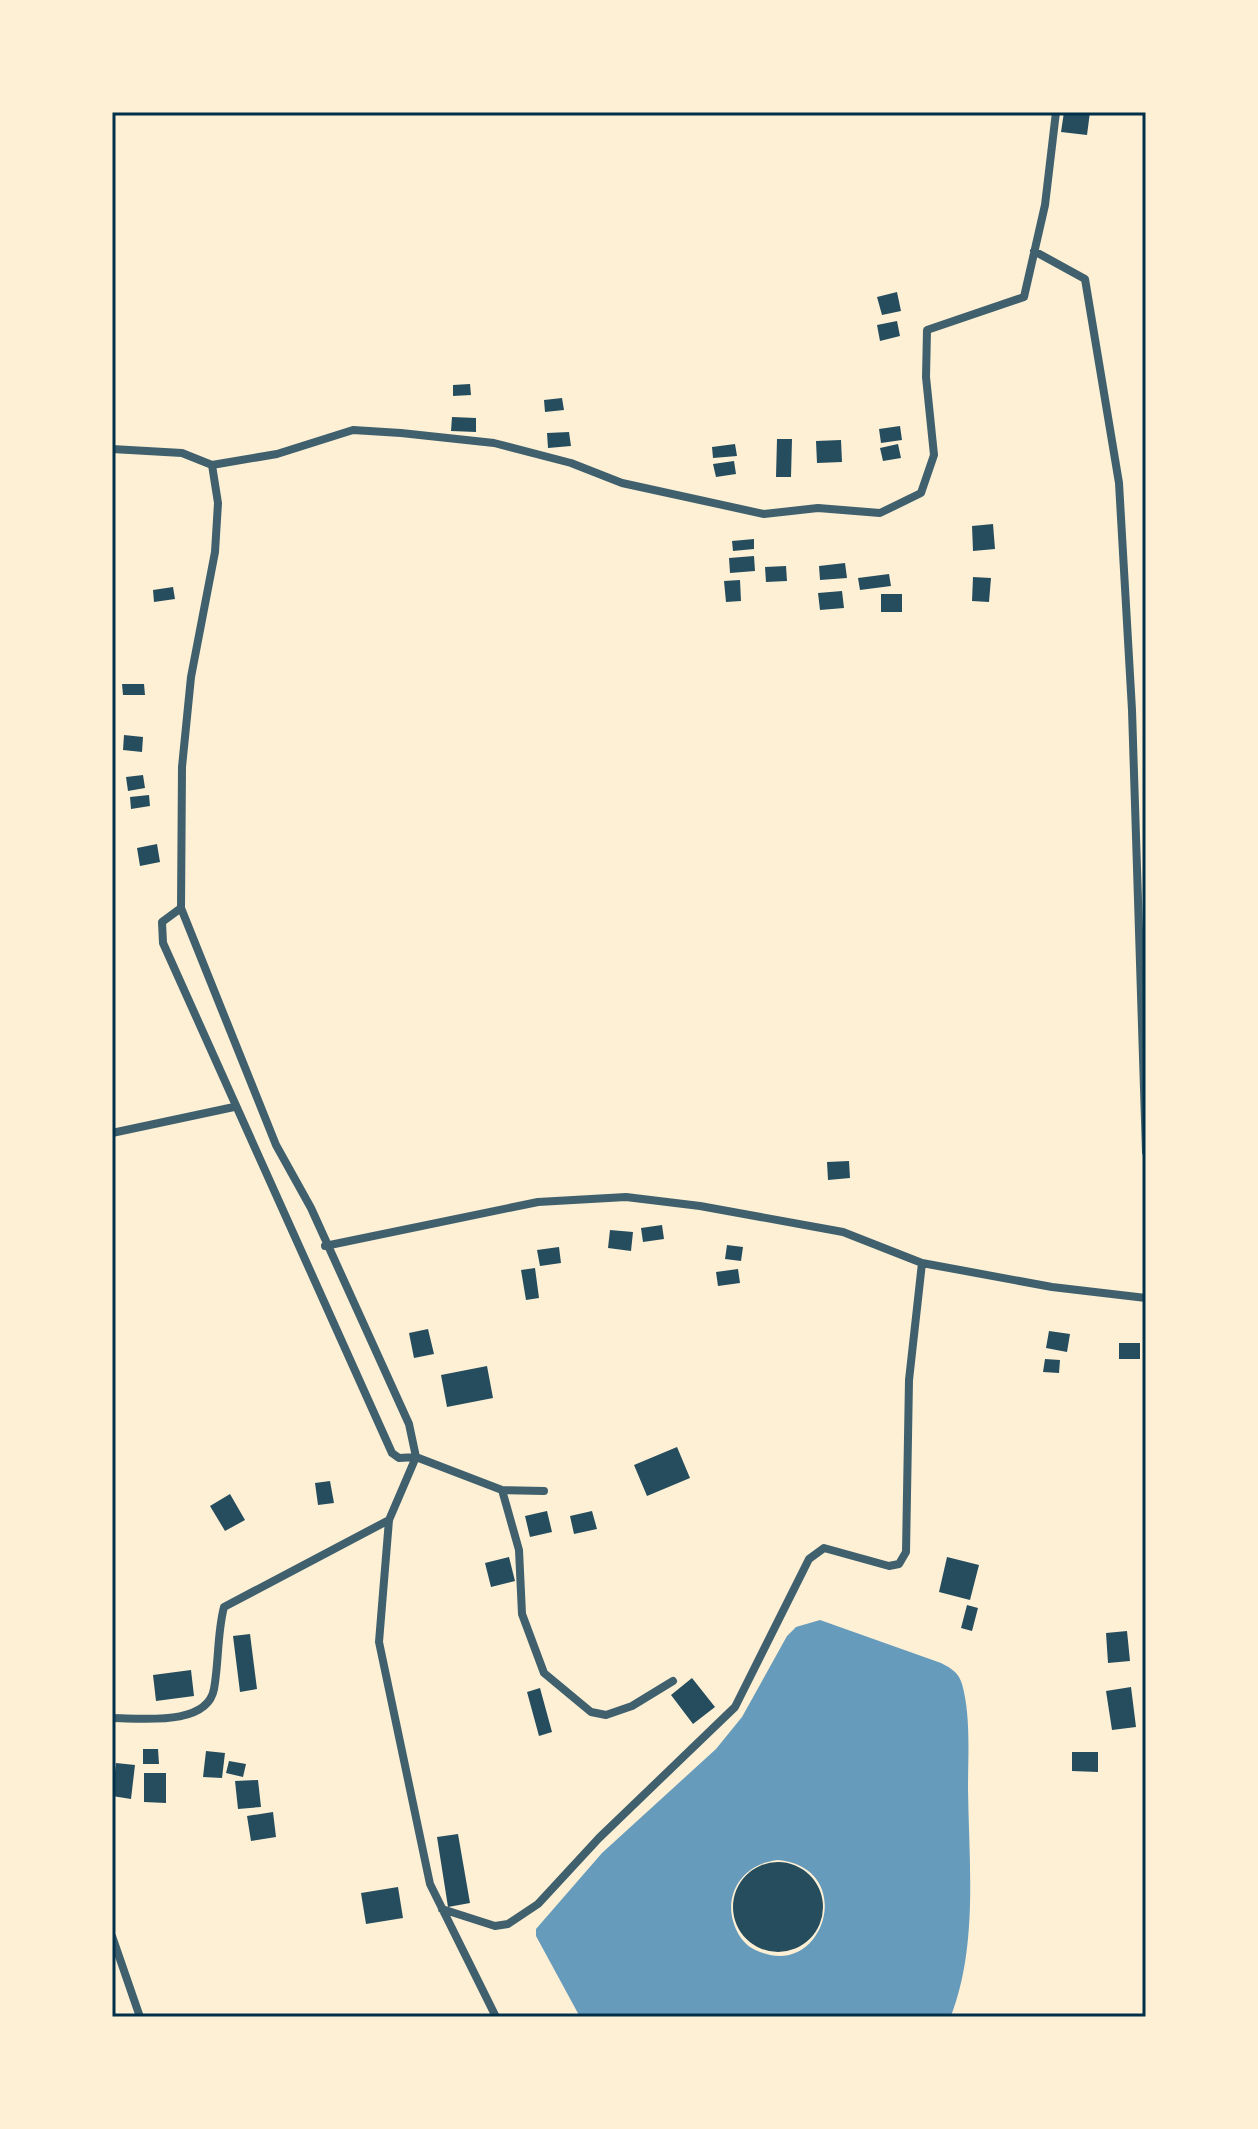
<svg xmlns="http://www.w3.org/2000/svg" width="1258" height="2129" font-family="'Space Grotesk',sans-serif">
	<rect width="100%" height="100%" fill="#fdf0d5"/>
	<path fill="#669bbc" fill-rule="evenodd" d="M820,1620L941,1663C951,1668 959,1673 962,1684C971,1716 968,1756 968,1789C969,1864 978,1946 951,2016L580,2017L536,1936V1929L602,1853L716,1749L742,1717L787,1636L796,1627ZM778,1860C857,1868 825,1975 763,1953C753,1950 745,1945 739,1935C719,1901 739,1864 778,1860Z"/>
	<path fill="#264d5e" d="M1064,112H1090L1087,135L1061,132Z
		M897,292L901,311L882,315L877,297Z
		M897,321L900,336L880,341L877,325Z
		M470,384L471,395L453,396V385Z
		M562,398L564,410L545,412L544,400Z
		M452,417L476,418V432L451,431Z
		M900,426L902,440L881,443L879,429Z
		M569,432L571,446L548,448L547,433Z
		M777,439H792L791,477H776Z
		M841,440L842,462L817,463L816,441Z
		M735,444L737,456L713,458L712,447Z
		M898,444L901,458L883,461L880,448Z
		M734,461L736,474L716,477L713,464Z
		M993,524L995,549L973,551L972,526Z
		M754,539V549L733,551L732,541Z
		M754,556L755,571L730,573L729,558Z
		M845,563L847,578L820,580L819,566Z
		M786,566L787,581L766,582L765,567Z
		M889,574L891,586L860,590L858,578Z
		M973,577L991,578L989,602L972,601Z
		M740,580L741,601L726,602L724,581Z
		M173,587L175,599L154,602L153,590Z
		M842,591L844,608L820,610L818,593Z
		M881,594H902V612H881Z
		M122,684H144L145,695H123Z
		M124,735L143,737L142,752L123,750Z
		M143,775L145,788L128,791L126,777Z
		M149,795L150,806L131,809L130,797Z
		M157,844L160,862L140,866L137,848Z
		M849,1161L850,1178L828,1180L827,1162Z
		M662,1225L664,1239L643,1242L641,1228Z
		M610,1230L633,1232L631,1251L608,1248Z
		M727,1245L743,1247L741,1261L725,1259Z
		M559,1247L561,1263L540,1266L537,1250Z
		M535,1268L539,1298L526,1300L521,1270Z
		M738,1269L740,1283L718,1286L716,1272Z
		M428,1329L434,1354L414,1358L409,1333Z
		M1049,1331L1070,1334L1067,1352L1046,1348Z
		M1119,1343H1140V1359H1119Z
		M1045,1359L1060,1360L1059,1373L1043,1372Z
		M487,1366L493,1398L447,1407L441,1375Z
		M677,1447L690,1478L647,1496L634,1465Z
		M330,1481L334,1503L318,1505L315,1483Z
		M230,1494L245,1520L225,1531L210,1506Z
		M547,1511L552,1532L530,1537L525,1516Z
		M592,1511L597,1529L574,1534L570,1516Z
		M509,1557L515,1581L491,1587L485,1563Z
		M947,1557L979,1565L970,1600L939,1592Z
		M967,1605L978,1608L972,1631L961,1628Z
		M1127,1631L1130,1661L1108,1663L1106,1633Z
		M250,1634L257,1689L240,1692L233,1636Z
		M191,1670L194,1696L156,1701L153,1675Z
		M692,1678L715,1707L693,1724L671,1695Z
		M1131,1687L1136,1727L1112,1730L1106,1691Z
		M540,1688L552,1732L539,1736L527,1692Z
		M143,1749H158L159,1764H143Z
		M206,1751L225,1753L222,1778L203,1777Z
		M1072,1752H1098V1772L1072,1771Z
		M229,1761L246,1764L243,1777L226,1773Z
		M116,1763L135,1765L131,1799L112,1796Z
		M144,1773H166V1803L144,1802Z
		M258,1780L261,1807L238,1809L235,1781Z
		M273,1812L276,1837L251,1841L247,1816Z
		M458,1834L470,1903L448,1907L437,1837Z
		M733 1907a45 45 0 1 1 90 0a45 45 0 1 1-90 0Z
		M398,1887L403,1918L366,1924L361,1893Z"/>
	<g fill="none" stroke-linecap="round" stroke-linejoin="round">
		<path stroke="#3f606c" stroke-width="8" d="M1034,251L1085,279L1119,483L1132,710L1146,1152
			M112,449L182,453L212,465L277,454L353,430L401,433L494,443L571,463L622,483L764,514L818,508L880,513L921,493L934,455L926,377L927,330L1024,297L1045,205L1056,112
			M212,465L218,503L215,552L191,677L182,767L181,908L276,1145L311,1208L409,1424L416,1457L389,1520L379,1642L430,1884L496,2017
			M181,908L162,922L163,943L392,1453L399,1458L416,1457L502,1490L544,1491
			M112,1133L234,1107
			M325,1246L538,1202L626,1197L700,1206L843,1232L922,1263L1052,1287L1146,1298
			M502,1490L519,1550L522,1614L544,1673L591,1712L606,1715L632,1706L673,1681
			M112,1718C140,1718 207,1727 214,1689C219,1661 217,1634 224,1607L389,1520
			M442,1909L495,1926L508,1924L538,1904L599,1838L735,1707L809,1559L824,1548L889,1566L899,1564L906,1552L909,1380L922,1263
			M112,1936L140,2017"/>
	</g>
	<rect width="1258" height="2129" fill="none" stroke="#fdf0d5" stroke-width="228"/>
	<rect x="114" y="114" width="1030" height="1901" fill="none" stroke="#003049" stroke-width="3"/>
</svg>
